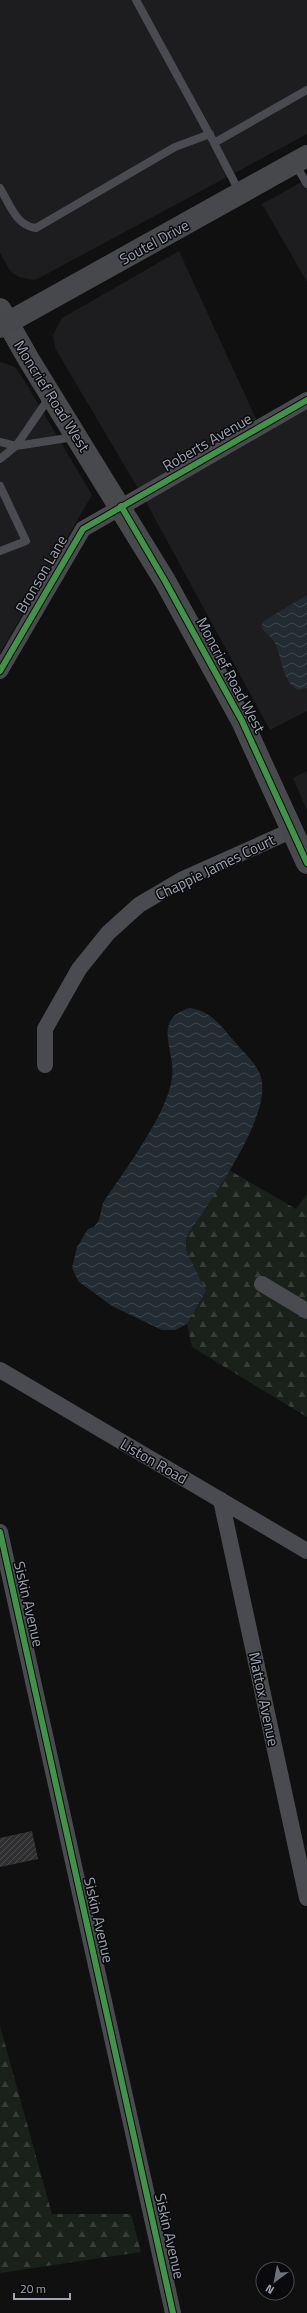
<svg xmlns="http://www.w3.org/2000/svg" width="307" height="2313" font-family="'Titillium Web',sans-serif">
	<defs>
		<pattern id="forest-firs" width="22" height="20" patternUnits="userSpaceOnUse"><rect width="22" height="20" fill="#1a201a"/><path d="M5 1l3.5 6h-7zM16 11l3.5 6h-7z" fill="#383d39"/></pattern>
		<pattern id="water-waves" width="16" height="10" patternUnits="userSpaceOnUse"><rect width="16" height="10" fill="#232b32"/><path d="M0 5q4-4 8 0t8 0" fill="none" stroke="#40474d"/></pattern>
		<pattern id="building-hatch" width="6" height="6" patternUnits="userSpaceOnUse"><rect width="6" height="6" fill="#2f2f31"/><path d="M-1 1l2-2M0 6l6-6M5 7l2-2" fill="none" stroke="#4a4a4c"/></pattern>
	</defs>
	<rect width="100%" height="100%" fill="#101010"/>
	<path fill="#1d1d1f" d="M0,0H307V134L41,277L34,280L19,277L11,272L0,253Z
		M307,179V282L262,204Z
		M179,251L263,434L307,409V711L270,730L146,502L55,348L53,335L62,318Z
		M0,362L13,366L18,370L92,495L0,653Z
		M307,771V811L293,778Z"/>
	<path fill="url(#forest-firs)" d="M229,1170L296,1209L307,1194V1417L192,1347L187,1324L206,1291L186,1250V1238Z
		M0,2026L52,2214H131L141,2252L0,2273Z"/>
	<path fill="url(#water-waves)" d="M307,595V688L298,690C282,682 282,657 275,643C271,636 263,632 261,626L264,621Z
		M189,1008C210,1010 221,1026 234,1041C242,1051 254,1061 259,1072C279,1110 206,1205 186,1238V1250L206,1291L187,1324L175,1330H162L112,1306L79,1282L72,1268L77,1247L88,1229L94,1227L99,1220L103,1203C124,1171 167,1115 172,1078C176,1050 151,1021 189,1008Z"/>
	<path fill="url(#building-hatch)" d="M32,1831L38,1859L0,1867V1838Z"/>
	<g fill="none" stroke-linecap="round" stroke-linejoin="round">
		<path stroke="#4a4b50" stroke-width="8" d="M136,0L212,139
			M295,164L307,184
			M0,188C9,203 16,226 36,228L175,147L210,134
			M240,193L214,143L307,90
			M0,442L16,446L74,437
			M0,459L16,446L49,398
			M0,486L26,541L0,551"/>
		<path stroke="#4a4b50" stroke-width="16" d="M0,671L83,529L307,400
			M45,1065V1029L79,969L108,933L139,905L183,879L293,830
			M262,1284L307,1311
			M0,1370L307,1551
			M221,1500L307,1898
			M0,1532L173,2313"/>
		<path stroke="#48494d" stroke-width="22" d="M0,309L29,360L165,581L242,721L307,863"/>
		<path stroke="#46484b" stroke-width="22" d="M0,327L307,156"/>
		<g stroke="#0a0a0c" stroke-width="8">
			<path id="cycleway" d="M121,506L165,581L242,721L307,863
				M0,671L83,529L307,400
				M0,1532L173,2313"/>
		</g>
		<use href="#cycleway" stroke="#419447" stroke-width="6"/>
	</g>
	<g text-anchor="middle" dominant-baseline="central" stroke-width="3" stroke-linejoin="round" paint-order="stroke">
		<g font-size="15" fill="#9fa5b3" stroke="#0a0a0c">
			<text transform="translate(154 242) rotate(-29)">Soutel Drive</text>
			<text transform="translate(52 396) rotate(58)">Moncrief Road West</text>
			<text transform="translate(207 442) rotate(-30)">Roberts Avenue</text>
			<text transform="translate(41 574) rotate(-60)">Bronson Lane</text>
			<text transform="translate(231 675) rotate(62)">Moncrief Road West</text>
			<text transform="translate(215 867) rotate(-26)">Chappie James Court</text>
			<text transform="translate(154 1461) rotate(30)">Liston Road</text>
			<text transform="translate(29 1604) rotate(77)">Siskin Avenue</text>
			<text transform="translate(264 1699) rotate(78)">Mattox Avenue</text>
			<text transform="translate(99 1920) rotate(77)">Siskin Avenue</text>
			<text transform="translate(170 2236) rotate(77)">Siskin Avenue</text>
		</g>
	</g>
	<g transform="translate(275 2281) rotate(212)"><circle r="19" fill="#0a0a0c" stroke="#46484f"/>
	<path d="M0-3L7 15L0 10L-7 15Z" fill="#6d717a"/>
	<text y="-6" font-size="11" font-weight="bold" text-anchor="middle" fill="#9fa5b3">N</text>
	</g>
	<path d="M14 2293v6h56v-6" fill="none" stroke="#9fa5b3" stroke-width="2"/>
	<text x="20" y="2293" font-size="12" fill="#9fa5b3" stroke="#0a0a0c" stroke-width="3" paint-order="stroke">20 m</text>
</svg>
